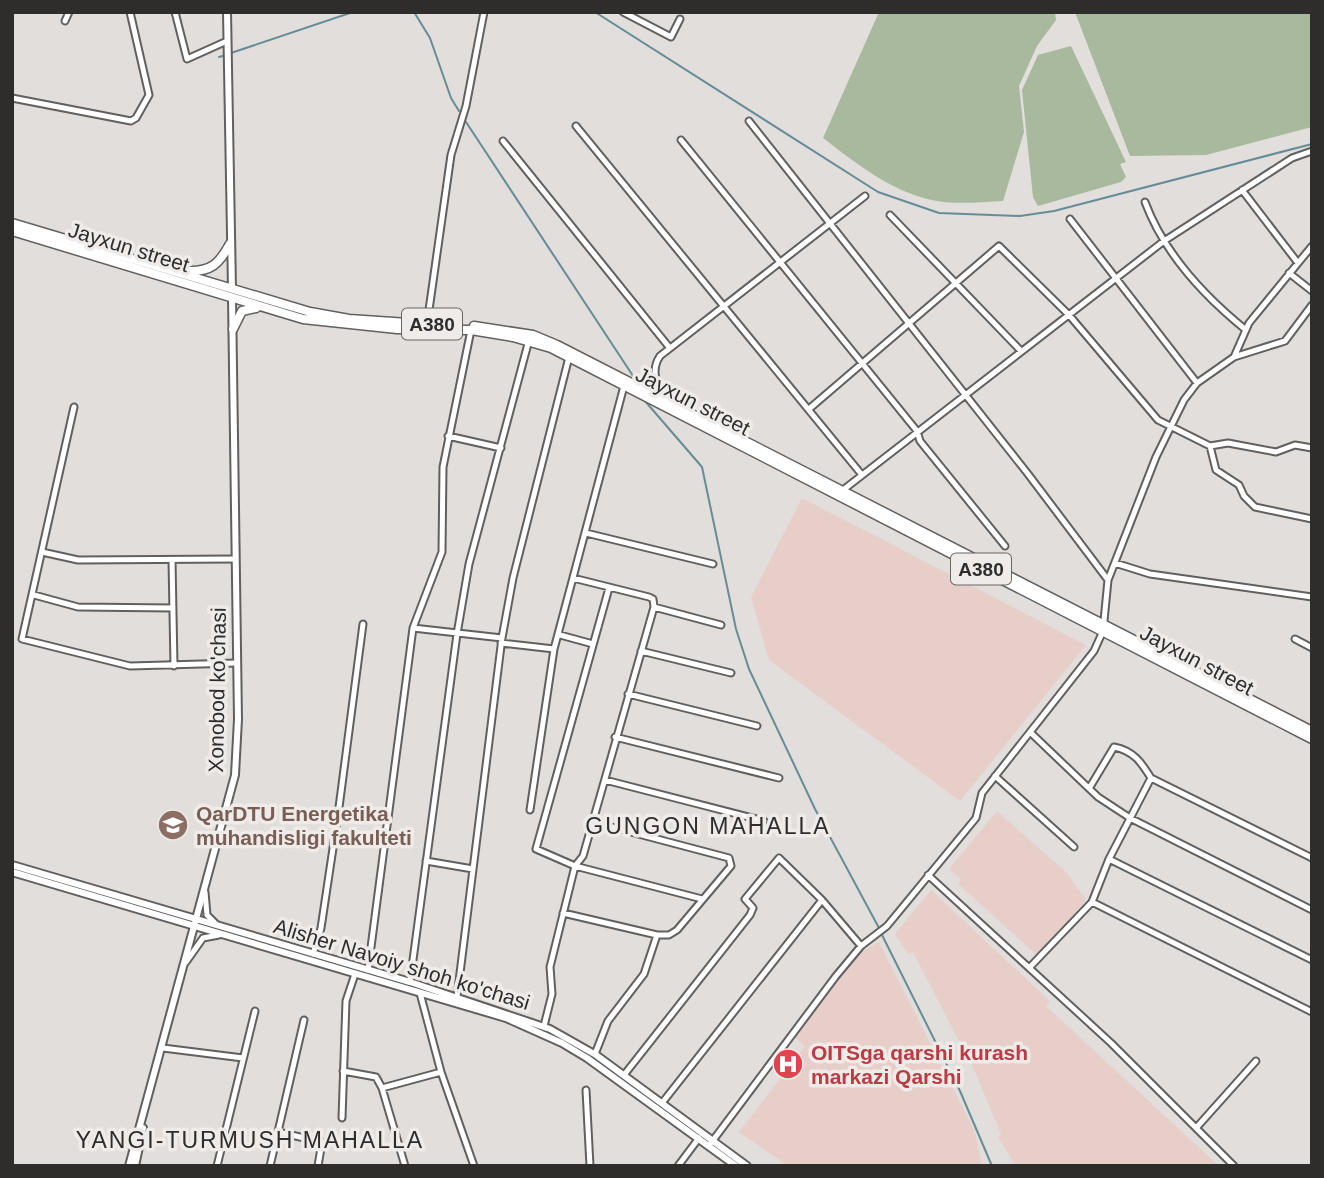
<svg xmlns="http://www.w3.org/2000/svg" width="1324" height="1178" font-family="Helvetica,sans-serif">
	<rect width="100%" height="100%" fill="#e1dedb"/>
	<path fill="#e8cec9" d="M802,498L1086,645L960,801L769,660L751,597Z
		M997,811L1067,873L1086,900L1038,956L958,884L961,879L949,869Z
		M931,890L1050,1001L1046,1006L1219,1166H1016L998,1137L1001,1134L976,1074L913,952L908,954L895,934Z
		M879,942L975,1132L982,1166H788L739,1132L805,1046L795,1038L858,954Z"/>
	<path fill="#a8b99e" d="M879,12H1055L1056,20L1037,46L1019,86L1024,132L1003,201C983,202 962,204 943,202C897,196 858,165 823,138Z
		M1075,12H1312V127L1206,155L1130,156Z
		M1071,46L1126,162L1120,164L1126,177L1121,182L1038,206L1033,197L1022,90L1038,55Z"/>
	<g fill="none" stroke-linecap="round" stroke-linejoin="round">
		<path stroke="#668c98" stroke-width="2" d="M414,12L430,38L451,98L459,111
			M595,12L878,192L939,213L1020,216L1054,211L1312,144
			M231,53L353,12
			M219,57L226,55
			M466,122L637,382
			M645,401L702,467L736,629L749,669L815,809L879,928
			M881,933L960,1091L992,1166"/>
		<g stroke="#62605e" stroke-width="9">
			<path id="minor" d="M175,12L187,59L227,41
				M623,12L671,37L680,19
				M65,21L69,12
				M12,98L131,121L136,118L149,95L130,12
				M749,121L1028,474L1108,580
				M576,126L862,475
				M681,140L917,431L920,441L1005,546
				M503,141L669,347
				M1242,190L1298,263
				M1145,202C1164,253 1204,296 1246,330
				M890,215L1021,351
				M1070,219L1197,383
				M1289,273L1312,291
				M427,324L451,155L466,106L484,12
				M1234,357L1285,341L1312,305
				M664,398C657,383 650,371 660,356L865,196
				M74,407L22,639L130,666L237,663
				M809,409L999,246L1069,315L1158,420L1210,446L1228,443L1276,452L1295,445L1312,448
				M448,436L501,448
				M1210,446L1216,470L1239,485L1244,496L1255,507L1312,519
				M843,490L1164,241L1292,158L1312,151
				M586,533L713,564
				M42,552L78,560L235,559
				M172,560L174,666
				M1115,563L1150,574L1312,597
				M609,588L536,849L575,866L702,899
				M34,595L78,607L173,608
				M654,607L721,625
				M413,628L502,638
				M560,635L593,644
				M1295,639L1312,648
				M501,643L554,649
				M641,651L731,673
				M628,694L757,726
				M1030,732L1098,797L1130,818L1312,910
				M615,737L779,778
				M995,776L1074,847
				M605,780L764,821
				M1090,787L1114,747C1134,751 1141,762 1151,778L1312,858
				M530,810L554,649L624,386
				M1109,859L1312,960
				M426,861L473,869
				M928,875L1111,1043L1234,1166
				M205,892L207,915L216,924
				M1092,902L1312,1012
				M563,913L657,935H669L677,930L731,866L729,858L593,822
				M313,954L321,928L338,815L363,624
				M186,962L203,938L219,935
				M1030,967L1092,902L1109,859L1151,778
				M368,970L413,628L442,552L443,467L471,330
				M410,982L457,634L469,564L529,340
				M420,993L441,1072L474,1166
				M457,997L502,638L513,578L569,357
				M544,1026L552,994L550,967L575,866L583,856L654,607L653,599L649,597L573,578
				M163,1048L243,1058
				M595,1054L608,1021L644,974L657,935
				M343,1071L376,1077L382,1088L405,1166
				M624,1075L750,915L753,908L745,899L779,858L822,900L861,946
				M382,1088L441,1072
				M586,1090L590,1166
				M662,1103L822,900
				M342,1118L346,1001L355,974
				M1197,1127L1256,1061
				M278,1132L322,1142L318,1166
				M711,1143L836,976L861,946L887,926L976,818L982,793L1094,651L1103,631L1108,580L1156,457L1184,400L1197,383L1234,357L1249,323L1312,246
				M217,1166L255,1011
				M270,1166L304,1020
				M678,1166L699,1138"/>
		</g>
		<g stroke="#62605e" stroke-width="10">
			<path id="major" d="M227,12L232,289
				M12,865L410,982L550,1029L596,1055L747,1166
				M12,872L506,1018L562,1043L587,1058L736,1166
				M129,1166L235,775L238,719L232,297
				M135,1166L143,1128"/>
		</g>
		<g stroke="#62605e" stroke-width="11">
			<path id="highway" d="M12,223L310,312L349,319L423,324
				M12,231L303,319L397,329L471,330L513,337L551,348L1312,739
				M187,271C211,272 219,264 230,244
				M474,326L533,335L557,345L1312,731
				M233,329L242,311L256,308"/>
		</g>
		<use href="#minor" stroke="#fff" stroke-width="5"/>
		<use href="#major" stroke="#fff" stroke-width="6"/>
		<use href="#highway" stroke="#fff" stroke-width="8"/>
	</g>
	<defs>
		<g id="university-disc" transform="scale(1.575)"><circle r="9.5" fill="#8d6e63" stroke="#eeebe8"/><path d="M0-5L7-2L0 1L-7-2ZM-4 1L0 2.5L4 1V4Q0 6-4 4Z" fill="#fff"/></g>
		<g id="hospital-disc" transform="scale(1.575)"><circle r="9.5" fill="#e0444e" stroke="#eeebe8"/><path d="M-5-5h3v3.5h4V-5h3V5h-3V1.5h-4V5h-3Z" fill="#fff"/></g>
	</defs>
	<g fill-rule="evenodd">
		<use href="#university-disc" x="173" y="825"/>
		<use href="#hospital-disc" x="788" y="1064"/>
	</g>
	<g text-anchor="middle" dominant-baseline="central" stroke-width="7" stroke-linejoin="round" paint-order="stroke">
		<g fill="#eeebe8" stroke="#686664" stroke-width="2">
			<rect x="402" y="308.5" width="60" height="31" rx="5"/>
			<rect x="951" y="553.5" width="60" height="31" rx="5"/>
		</g>
		<g font-size="19" font-weight="bold" fill="#2e2d2c">
			<text x="432" y="324">A380</text>
			<text x="981" y="569">A380</text>
		</g>
		<g font-size="21" fill="#2e2d2c" stroke="#eeebe8">
			<text transform="translate(129 247) rotate(17)">Jayxun street</text>
			<text transform="translate(693 401) rotate(27)">Jayxun street</text>
			<text transform="translate(1197 660) rotate(28)">Jayxun street</text>
			<text transform="translate(217 690) rotate(-89)">Xonobod ko'chasi</text>
			<text transform="translate(402 964) rotate(17)">Alisher Navoiy shoh ko'chasi</text>
		</g>
		<g font-size="21" font-weight="bold" fill="#785e54" stroke="#eeebe8" text-anchor="start">
			<text x="196" y="813">QarDTU Energetika<tspan x="196" dy="24">muhandisligi fakulteti</tspan></text>
		</g>
		<g font-size="21" font-weight="bold" fill="#be3a42" stroke="#eeebe8" text-anchor="start">
			<text x="811" y="1052">OITSga qarshi kurash<tspan x="811" dy="24">markazi Qarshi</tspan></text>
		</g>
		<g font-size="23" letter-spacing="2" fill="#2e2d2c" stroke="#eeebe8">
			<text x="708" y="826">GUNGON MAHALLA</text>
			<text x="250" y="1140">YANGI-TURMUSH MAHALLA</text>
		</g>
	</g>
	<rect width="1324" height="1178" fill="none" stroke="#2e2d2c" stroke-width="28"/>
</svg>
